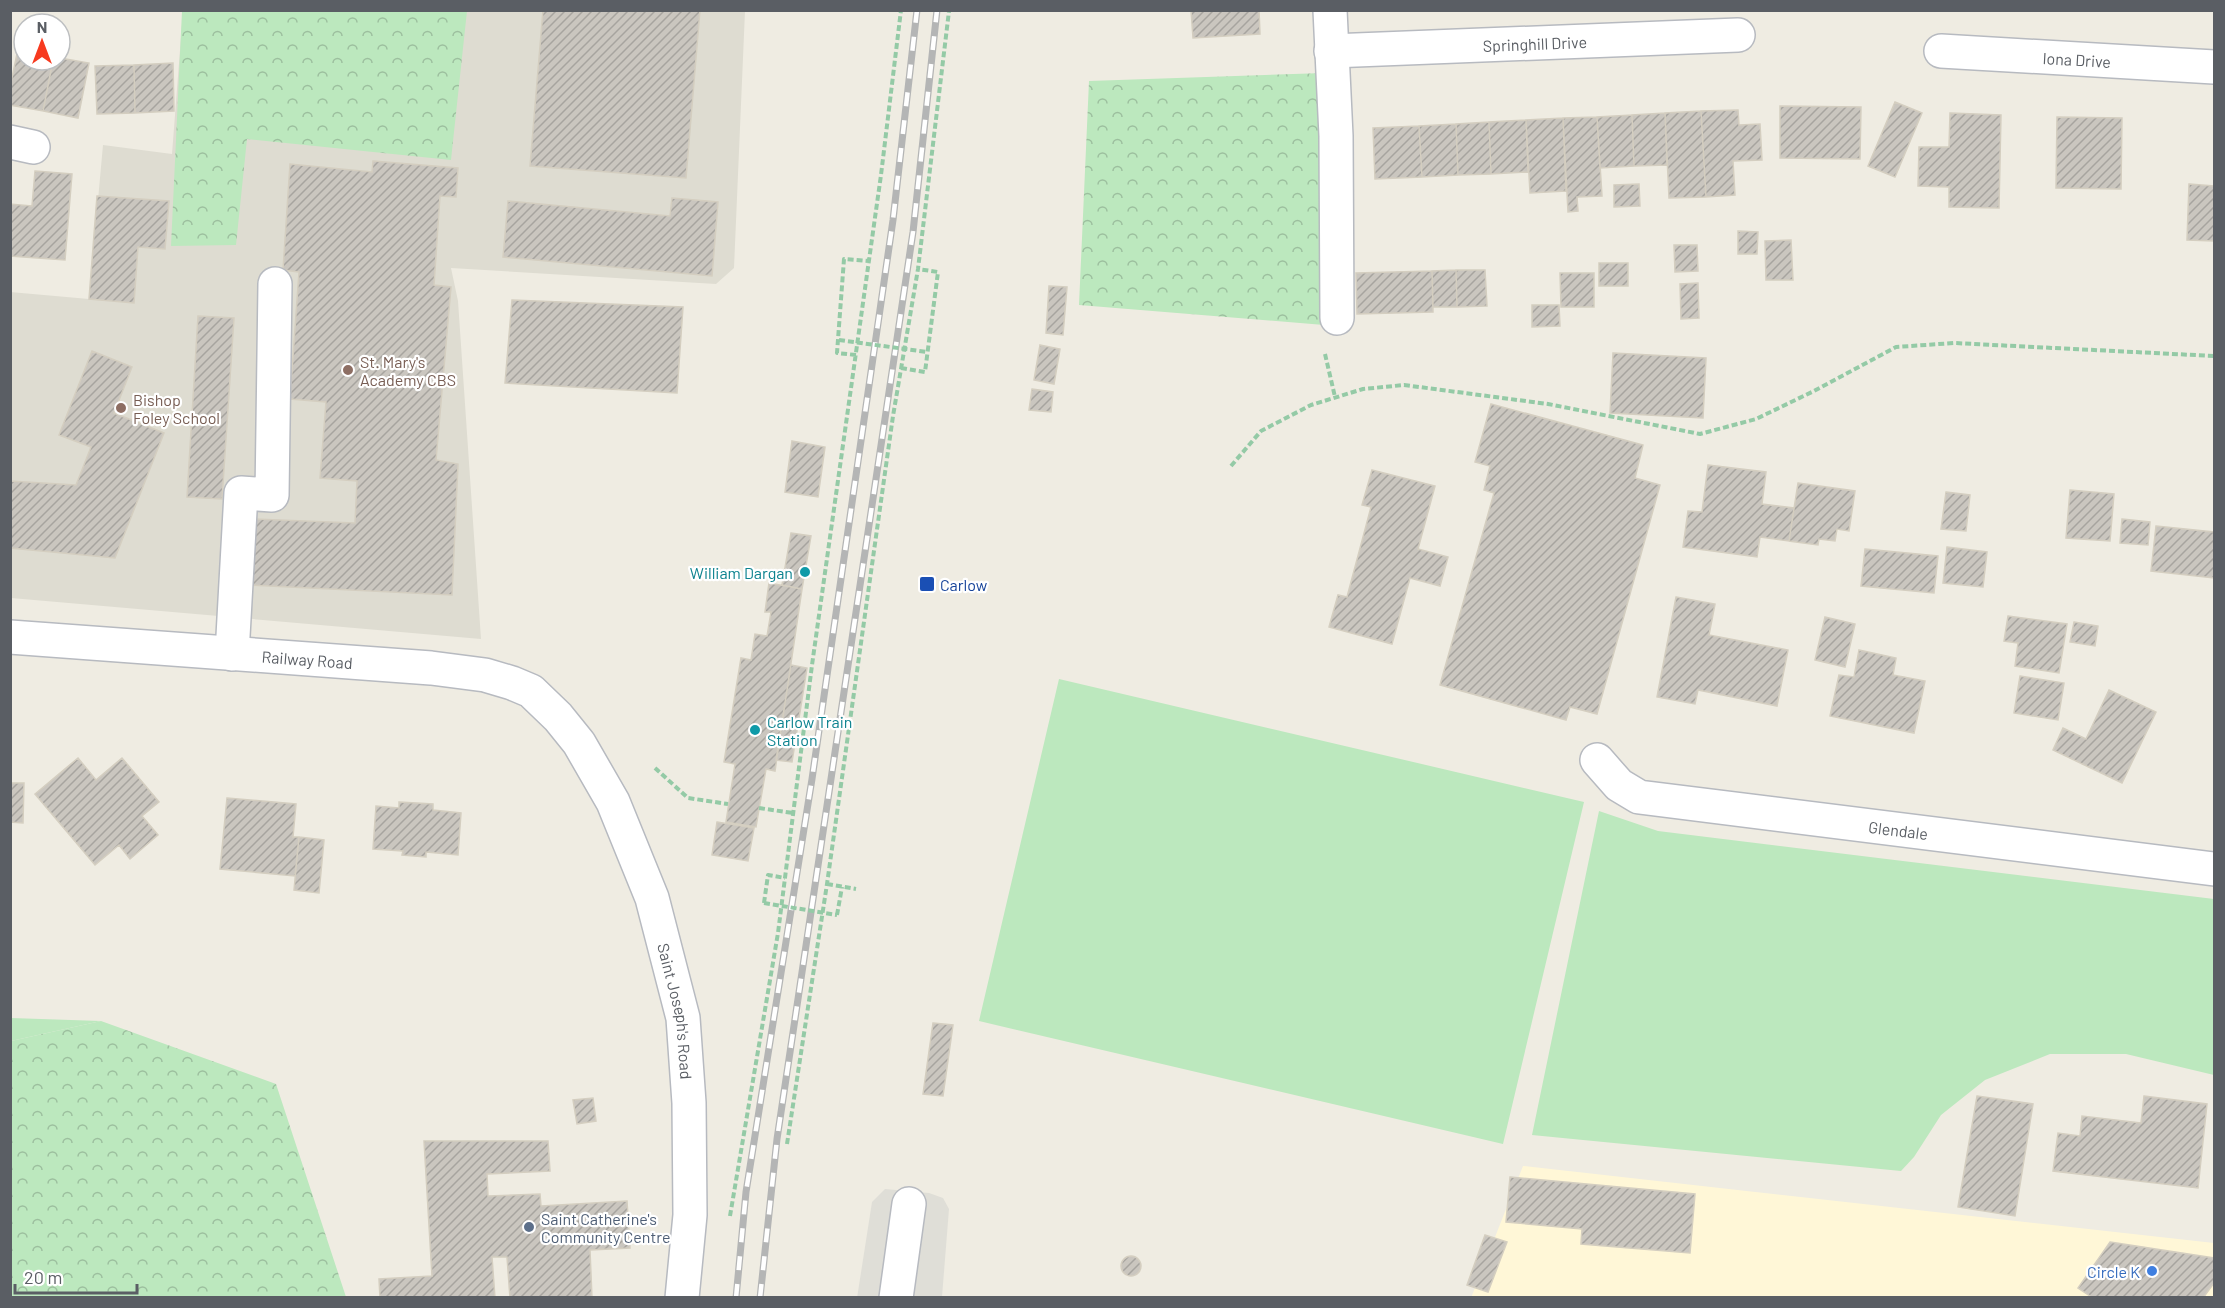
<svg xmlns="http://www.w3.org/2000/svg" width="2225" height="1308" font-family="Barlow,sans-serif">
	<defs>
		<pattern id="park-crowns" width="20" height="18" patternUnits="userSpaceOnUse" patternTransform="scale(1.5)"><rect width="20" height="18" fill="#bce8be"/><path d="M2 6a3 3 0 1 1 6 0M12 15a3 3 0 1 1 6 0" fill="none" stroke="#9cbf9e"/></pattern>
		<pattern id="building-hatch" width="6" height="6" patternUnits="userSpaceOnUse" patternTransform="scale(1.5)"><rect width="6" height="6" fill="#cac6bf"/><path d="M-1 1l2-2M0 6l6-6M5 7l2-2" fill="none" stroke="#a7a49f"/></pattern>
	</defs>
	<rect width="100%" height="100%" fill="#efece2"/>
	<path fill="#fff7d7" d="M1523,1166L2214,1243V1297L1471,1298Z"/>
	<path fill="#dfded7" d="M885,1189L929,1193L943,1198L949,1209L942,1297L857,1298L872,1202Z"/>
	<path fill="#dedcd1" d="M183,11H745L734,268L716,284L451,268L458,301L481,639L11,598L10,292L89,299L103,145L172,154Z"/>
	<path fill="#bce8be" d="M1059,679L1584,802L1503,1144L979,1021Z
		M1599,811L1658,831L2214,899V1075L2126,1054H2050L1985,1080L1941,1115L1914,1157L1901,1171L1532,1135Z
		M11,1018L101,1021L11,1041Z"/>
	<path fill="url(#park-crowns)" d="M182,11H467L451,160L247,139L236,245L171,246Z
		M1324,73V325L1079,305L1089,81Z
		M101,1021L276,1084L346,1297H11V1041Z"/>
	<path fill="url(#building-hatch)" stroke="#d4cec0" stroke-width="1.5" d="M543,10H700L686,178L530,166Z
		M1191,10H1259L1260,34L1193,38Z
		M18,49L24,51V60H53L43,111L10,105V87Z
		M60,58L89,63L78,118L43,111L53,60H60Z
		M173,63L174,111L135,113L134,65Z
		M134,65L135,113L97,114L95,66Z
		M1895,102L1922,113L1895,177L1868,166Z
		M1780,106L1861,107L1860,159L1780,158Z
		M1738,110L1739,125L1760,124L1762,160L1733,161L1735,195L1706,197L1701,111Z
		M1701,111L1706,197L1669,198L1665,113Z
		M1665,113L1667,165L1634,166L1632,115Z
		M1950,113L2001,115L1999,208L1949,207V187L1918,186L1919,147H1949Z
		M1632,115L1634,166L1600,168L1597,117Z
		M1597,117L1602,196L1577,197L1578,211L1568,212L1563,118Z
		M2057,117L2122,118L2121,189L2056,188Z
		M1563,118L1566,191L1530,193L1526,120Z
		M1526,120L1528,172L1491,174L1489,122Z
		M1489,122L1491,174L1458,175L1456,124Z
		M1456,124L1458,175L1422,177L1419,126Z
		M1419,126L1422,177L1375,179L1373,128Z
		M373,161L458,168L456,197L440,196L434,285L451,287L436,460L458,464L452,595L248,585L252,519L355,523L357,481L320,478L326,402L290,399L299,272L283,270L290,164L372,172Z
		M35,171L72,174L65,260L10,256V204L32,206Z
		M1639,184L1640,206L1614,207V185Z
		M2189,184L2214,186V241L2187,240Z
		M97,196L169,201L165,249L138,247L134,303L89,299Z
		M672,198L718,202L712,276L503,257L508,201L670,216Z
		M1738,231L1758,232L1757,254H1738Z
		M1791,240L1793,280H1766L1765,241Z
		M1674,245H1697L1698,271L1675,272Z
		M1599,263H1628V286H1599Z
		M1456,270H1485L1487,306L1457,307Z
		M1456,270L1457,307H1433L1432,271Z
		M1432,271L1433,312L1357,314L1356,273Z
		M1560,273H1594V307H1561Z
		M1698,283L1699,318L1681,319L1680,284Z
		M1049,286L1067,287L1063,335L1046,333Z
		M512,300L683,307L677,393L505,383Z
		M1532,305H1559L1560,326L1532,327Z
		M198,316L234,318L222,499L187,497Z
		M1040,345L1060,349L1054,384L1034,380Z
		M92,351L132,367L114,413L164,433L115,558L10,548V481L76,485L91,447L59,435Z
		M1613,353L1706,358L1703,418L1610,413Z
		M1032,389L1053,392L1051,412L1029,410Z
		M1491,404L1643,445L1635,478L1660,485L1597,714L1570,707L1566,720L1440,685L1494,493L1484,490L1490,466L1475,462Z
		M792,441L825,447L818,497L785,492Z
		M1708,465L1766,472L1762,504L1794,508L1789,541L1760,537L1757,557L1683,547L1688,511L1702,512Z
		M1372,470L1435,486L1418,549L1448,557L1440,586L1410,578L1392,644L1329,627L1338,595L1347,597L1371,507L1362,505Z
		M1798,483L1855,491L1849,531L1837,529L1835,541L1819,539L1818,545L1789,541Z
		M2070,490L2114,494L2110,541L2066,538Z
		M1946,492L1970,495L1966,531L1941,529Z
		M2122,519L2150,522L2148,545L2120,543Z
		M2156,526L2214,532V578L2151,571Z
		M791,533L811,536L802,589L782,585Z
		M1947,547L1987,552L1983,587L1943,583Z
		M1865,549L1938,556L1934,593L1861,586Z
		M769,583L802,589L775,771L766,769L756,827L726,822L735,764L724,762L741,658L751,660L755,634L767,636L771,612H765Z
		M1676,597L1715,604L1709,635L1788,650L1777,706L1698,690L1695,704L1657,697Z
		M2008,616L2067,624L2059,673L2015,666L2018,643L2004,641Z
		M1825,617L1855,624L1845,667L1815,660Z
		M2074,622L2098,626L2095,646L2070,642Z
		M1859,650L1896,658L1893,675L1925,681L1914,733L1830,716L1839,675L1854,677Z
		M791,665L807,668L792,762L776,760Z
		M2020,676L2064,683L2058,720L2014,713Z
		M2109,690L2156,712L2122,783L2053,750L2063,728L2086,739Z
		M78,758L96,780L122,758L159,802L142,816L158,835L130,859L119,845L95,865L35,794Z
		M10,783H24L23,823L10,822Z
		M227,798L296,804L293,837H299L295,876L220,869Z
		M399,802L433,804V810L461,813L458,855L426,852V857L402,855L403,851L373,849L376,806L399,808Z
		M717,822L754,828L748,861L712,855Z
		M299,837L324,840L319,893L294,890Z
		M933,1023L953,1025L943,1096L923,1094Z
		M1977,1096L2033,1104L2015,1216L1958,1207Z
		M2144,1096L2207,1104L2198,1188L2053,1171L2058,1133L2080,1136L2082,1116L2141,1123Z
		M593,1098L596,1121L577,1124L573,1100Z
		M424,1141H548L550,1171L487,1174L488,1196L540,1194L541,1206L627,1201L630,1248L590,1250L592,1298H510L507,1257H492L495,1298H380L379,1279L432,1276Z
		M1510,1177L1695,1194L1690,1253L1581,1244L1582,1229L1506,1222Z
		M1485,1235L1507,1242L1488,1292L1467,1285Z
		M2110,1242L2214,1258V1283L2203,1298H2093L2078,1288Z
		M1121 1266a10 10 0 1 1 20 0a10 10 0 1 1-20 0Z"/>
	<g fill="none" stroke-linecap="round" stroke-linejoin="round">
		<g stroke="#b7bac0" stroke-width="36">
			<g id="minor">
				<path d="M1330,10L1336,136L1337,318"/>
				<path id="s1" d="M1331,51L1738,35"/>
				<path id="s2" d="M1941,51L2214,67"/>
				<path d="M10,142L33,147"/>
				<path id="s3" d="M10,637L431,668L485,675L512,683L531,691L558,717L579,743L613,802L652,898L683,1018L689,1103L690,1215L682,1298"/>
				<path d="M232,654L241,493L272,495L275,284"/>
				<path id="s4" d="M1597,760L1619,785L1639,797L2214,869"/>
				<path d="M896,1298L909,1204"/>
			</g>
		</g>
		<path stroke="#94caa6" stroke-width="4" stroke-dasharray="6 3" stroke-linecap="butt" d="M1325,354L1335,397
			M856,355L837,353L844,259L869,261
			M901,368L925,372L938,272L918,269
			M1231,466L1261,431L1311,405L1363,389L1404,385L1548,404L1700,434L1756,419L1814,391L1896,347L1954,343L2214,356
			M655,768L688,798L728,804
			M759,808L793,813
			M827,884L856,889
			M764,903L768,875L785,878
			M837,915L842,887
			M787,1144L827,884L893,416L918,269L949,11
			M730,1216L778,933L812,665L881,175L901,10"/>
		<use href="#minor" stroke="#fff" stroke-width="33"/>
		<g stroke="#b4b5b5" stroke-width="7">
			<path id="rail" d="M736,1298L746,1192L812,779L893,220L917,10
				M760,1298L777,1139L913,232L937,10"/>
		</g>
		<use href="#rail" stroke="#fff" stroke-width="4.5" stroke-dasharray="14" stroke-linecap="butt"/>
		<path stroke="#94caa6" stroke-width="4" stroke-dasharray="6 3" stroke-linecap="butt" d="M839,340L927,352
			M764,903L837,915"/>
	</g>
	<g fill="#8d6e63" stroke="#fff" stroke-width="2">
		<circle cx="348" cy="370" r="6"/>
		<circle cx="121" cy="408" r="6"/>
	</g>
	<g fill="#0f9aa8" stroke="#fff" stroke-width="2">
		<circle cx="805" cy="572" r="6"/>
		<circle cx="755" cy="730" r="6"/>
	</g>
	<rect fill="#1a4fb4" stroke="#fff" stroke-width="2" x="919" y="576" width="16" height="16" rx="3"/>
	<circle fill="#5c6f8a" stroke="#fff" stroke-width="2" cx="529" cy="1227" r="6"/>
	<circle fill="#3f7fe0" stroke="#fff" stroke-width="2" cx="2152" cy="1271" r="6"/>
	<g text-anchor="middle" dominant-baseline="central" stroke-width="4.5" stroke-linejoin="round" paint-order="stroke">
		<g font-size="16" fill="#5a5e64" stroke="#fff">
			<text stroke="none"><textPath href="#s1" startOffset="204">Springhill Drive</textPath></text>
			<text stroke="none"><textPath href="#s2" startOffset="136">Iona Drive</textPath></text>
			<text stroke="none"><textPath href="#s3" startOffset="298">Railway Road</textPath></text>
			<text stroke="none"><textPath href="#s4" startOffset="318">Glendale</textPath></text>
			<text stroke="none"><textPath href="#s3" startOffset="884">Saint Joseph's Road</textPath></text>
		</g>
		<g font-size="16" fill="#785e54" stroke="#fff" text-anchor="start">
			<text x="360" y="361">St. Mary's<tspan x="360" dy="18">Academy CBS</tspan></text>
			<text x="133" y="399">Bishop<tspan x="133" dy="18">Foley School</tspan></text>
		</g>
		<g font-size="16" fill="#0d838f" stroke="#fff" text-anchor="end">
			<text x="793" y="572">William Dargan</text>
			<text x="767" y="721" text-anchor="start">Carlow Train<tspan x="767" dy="18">Station</tspan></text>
		</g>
		<g font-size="16" fill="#164399" stroke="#fff" text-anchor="start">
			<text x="940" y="584">Carlow</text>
		</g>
		<g font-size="16" fill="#4e5e75" stroke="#fff" text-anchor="start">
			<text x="541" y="1218">Saint Catherine's<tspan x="541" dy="18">Community Centre</tspan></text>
		</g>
		<g font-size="16" fill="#366cbe" stroke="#fff" text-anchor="end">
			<text x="2140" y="1271">Circle K</text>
		</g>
	</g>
	<rect width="2225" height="1308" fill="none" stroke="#5a5e64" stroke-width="24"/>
	<g transform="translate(42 42)"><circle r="28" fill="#ffffff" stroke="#bdbfc1" stroke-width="1.5"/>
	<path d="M0-4.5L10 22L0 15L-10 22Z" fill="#f73a1f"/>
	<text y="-9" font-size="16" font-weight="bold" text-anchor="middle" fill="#5a5e64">N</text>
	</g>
	<path d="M15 1284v9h122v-9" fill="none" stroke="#5a5e64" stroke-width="3"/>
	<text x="24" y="1284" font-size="18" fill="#5a5e64" stroke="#ffffff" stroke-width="4.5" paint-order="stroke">20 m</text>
</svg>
